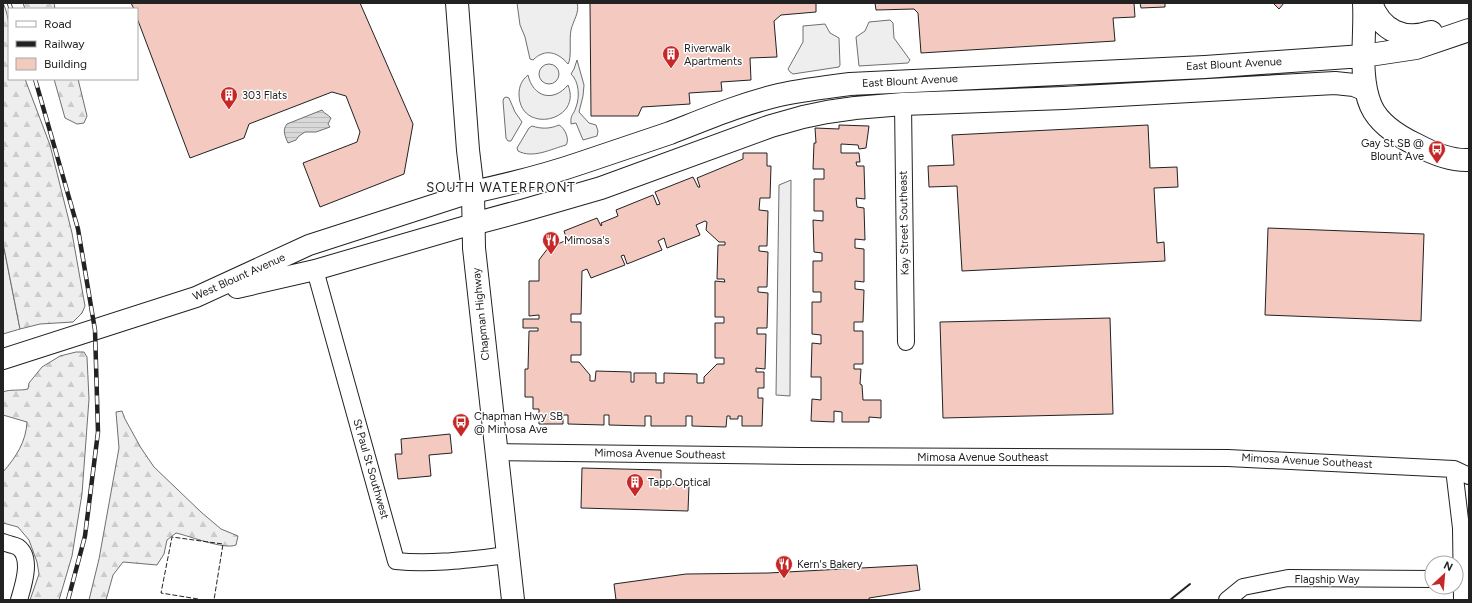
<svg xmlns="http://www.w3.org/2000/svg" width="1472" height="603" font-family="Figtree,sans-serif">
	<defs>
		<pattern id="forest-firs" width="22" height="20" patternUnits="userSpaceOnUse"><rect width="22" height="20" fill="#eee"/><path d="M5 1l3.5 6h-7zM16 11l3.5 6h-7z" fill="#ccc"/></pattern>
		<pattern id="water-rules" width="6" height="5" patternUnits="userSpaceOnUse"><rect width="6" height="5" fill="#d9d9d9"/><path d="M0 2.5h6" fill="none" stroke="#bababa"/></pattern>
	</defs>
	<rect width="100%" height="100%" fill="#fff"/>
	<path fill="#eee" stroke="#6f6f6f" d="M517,3H577C580,12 573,21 571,30C569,39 572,58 568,64C558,52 545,48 533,60L530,59L525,37L520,25Z
		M890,20L893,23L894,38L910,60L908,63L859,66L856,37L865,31L869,22Z
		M825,24L830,33L839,38L840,65L839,67L793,74L790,72L788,69L803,42V26Z
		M577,60L584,85L583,96L579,112L589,123L596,125L598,131L597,136L583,140L576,123L571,124C570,114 574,115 576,107C580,97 579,81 571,74L574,69Z
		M539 74a10 10 0 1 1 20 0a10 10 0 1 1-20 0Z
		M528,75C533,97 553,103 568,85C583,122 519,135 519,94C519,86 522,80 528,75Z
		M506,97L509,98L515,112L522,122L511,141H508L506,138L503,101L504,98Z
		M559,125C565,128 570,140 566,145C551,149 533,159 518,151L517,148L529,128L532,126C541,129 550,129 559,125Z
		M3,243L20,329L3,334Z"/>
	<path fill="url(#forest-firs)" stroke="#6f6f6f" d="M3,3C13,23 9,56 9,79H25L50,145L72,233L85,306L82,313L73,322L40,324L20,329L3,243V151L4,149L3,147Z
		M23,3H54L55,9H25Z
		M54,79H78L87,116L84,123L77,124L65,118Z
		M76,352H84L87,357L89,399L82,494L72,556L59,600H30L39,574L37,562L29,540L18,527L3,523V472C16,457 26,442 27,422L3,415V392C10,389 20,391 28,389L29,383L42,367L60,356Z
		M122,411L125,419L141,448L154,467L201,512L221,529L238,536L236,545C224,550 190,536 176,533L167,540L164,554L157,565L123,562L113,575L106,600H89L99,559L119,448L116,412Z"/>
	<path fill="#ededed" stroke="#6f6f6f" d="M791,180L790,396L776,395L779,185Z"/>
	<path fill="url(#water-rules)" stroke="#6f6f6f" d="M322,110C324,114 328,114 331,118L328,124L330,127L316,132H305L299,136L296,140L288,143C285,136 282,130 287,124Z"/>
	<path fill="#f3c9c0" stroke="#222" fill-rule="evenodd" d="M131,3H360L413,124L404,174L320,207L303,163L357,142L360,132L346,96L332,92L249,124L244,138L190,158L137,18V9H134Z
		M590,3H816V12L781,15L774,21L777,57L750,58L751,80L721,82L722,91L689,93L690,104L642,107L638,116H591Z
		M875,3H1134L1135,17L1113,18L1115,41L921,53L918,13L914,9L876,10Z
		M1140,3H1165V7L1141,8Z
		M1273,3H1284L1279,9Z
		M839,125L869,126L866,148L859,149L858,145L841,144V153H859L860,162H856L857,166H864L865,199L856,198L857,207L864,208L865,240L855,239V248L864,249V282L855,281V289L864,290L863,322H854V331H863V364H854V369H861L860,384L862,385L863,400H881V418L869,417V422H842V412L834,411V422L811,421L812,399L821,400V377H811L812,343L821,344V335L812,334V302H821V292H813V261H822V253L814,252L813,220L823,221V211H814V179H824V169H813L814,143H816L815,128L839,129Z
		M1148,125L1150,168L1177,167L1178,187L1154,188L1157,243L1164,242L1165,261L962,271L957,186L929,187L928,166L954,165L952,135Z
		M743,153H767V166H771L770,198H760L759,210L768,211L767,246H759V251L768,252L767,287H758V292L768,293L767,328H757V334H766L765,369L756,368V372H764V388H758V398H763L762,426H742V416H738V419H730V416H727L726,427L692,426V416H686V426H651V416H645V426L609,425V415H604V425L568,424V415H563V424H539V409H533V397H525V369H528L529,331H538V328H523V319H539V315L529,316V281H539V260L548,248L567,240L564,231L597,218L601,226L602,225L601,223L618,216L616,210L653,195L657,205L660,204L655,192L693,177L698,187H700L697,178L743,159ZM705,221L707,222L706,230L719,242H725V245H718L717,279H724L725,282L715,281V317H724V323H715V358H724V364H717L704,377V383H697V374L664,373V383H656V373H634V382H631V372L596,371L595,381H590V375L579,362H571V355H581V322H571V314H581L582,271L587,269L591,278L625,265L621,256L624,255L627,264L662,250L658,241L664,238L667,248L700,235L696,225Z
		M1268,228L1424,234L1421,321L1265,315Z
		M1110,318L1113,414L943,418L940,322Z
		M450,434L452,453L429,455L431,476L398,479L395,454H402L401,439Z
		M582,468L661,470V484L689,485L688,511L581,508Z
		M917,565L920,590L869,598V600H616L614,584L686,574L768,573Z"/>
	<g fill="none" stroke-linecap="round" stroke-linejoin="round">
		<g stroke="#222" stroke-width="18">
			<path id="minor" d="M903,104L906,342
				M315,270L396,561C433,565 472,559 508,555
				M496,452L800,456L1228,458L1454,469L1469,476
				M1454,469L1461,528L1462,600
				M3,542C7,544 14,545 18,547C33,558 23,586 19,600
				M1227,600L1243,587L1288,578L1432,579"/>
		</g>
		<g stroke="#222" stroke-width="22">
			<path id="tertiary" d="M237,288L315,270L473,224
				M3,359L196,297L309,245L473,192"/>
		</g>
		<g stroke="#222" stroke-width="24">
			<path id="secondary" d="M1364,3C1366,35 1358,76 1371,106C1379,124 1400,137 1417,145C1432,153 1451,161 1469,160
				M1371,3C1381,31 1404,41 1431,32
				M473,192C510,184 546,175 581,163C611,153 641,143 670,133C706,119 741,104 779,95C802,90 826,87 850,84L1205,67L1363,56L1416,48L1469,30
				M473,224L525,210L601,188L771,126L803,117L827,112L855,108L903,104L1064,98L1335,83L1354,85L1366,90"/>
		</g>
		<g stroke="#222" stroke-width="24">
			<path id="trunk" d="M457,3L468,150L473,192L474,248L513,600"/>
		</g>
		<use href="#minor" stroke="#fff" stroke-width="16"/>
		<use href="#tertiary" stroke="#fff" stroke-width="20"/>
		<use href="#secondary" stroke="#fff" stroke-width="22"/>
		<use href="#trunk" stroke="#fff" stroke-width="22"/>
		<g stroke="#222" stroke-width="4.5">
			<path id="rail" d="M9,3L11,9
				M35,79L78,229L95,330L98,432L85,536L68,600"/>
		</g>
		<use href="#rail" stroke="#fff" stroke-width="3" stroke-dasharray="9" stroke-linecap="butt"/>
		<path stroke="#222" stroke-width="1" stroke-dasharray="5 2" stroke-linecap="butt" d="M198,599L161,593L172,537L223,544L214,600"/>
		<path stroke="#222" stroke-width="2" d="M1170,600L1190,584"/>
	</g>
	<defs>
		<g id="building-pin" transform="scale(0.9)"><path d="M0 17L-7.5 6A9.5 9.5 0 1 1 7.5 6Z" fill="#c62828" stroke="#fff"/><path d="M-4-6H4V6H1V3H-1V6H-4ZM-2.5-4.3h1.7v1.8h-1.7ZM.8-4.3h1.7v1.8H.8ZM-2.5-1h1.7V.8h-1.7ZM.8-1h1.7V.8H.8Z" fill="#fff"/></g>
		<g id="bus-pin" transform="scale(0.9)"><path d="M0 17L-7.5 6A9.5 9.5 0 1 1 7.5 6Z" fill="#c62828" stroke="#fff"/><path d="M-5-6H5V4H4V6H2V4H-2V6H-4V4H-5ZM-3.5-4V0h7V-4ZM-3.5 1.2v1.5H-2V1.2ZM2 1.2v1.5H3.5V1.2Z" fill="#fff"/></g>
		<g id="restaurant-pin" transform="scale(0.9)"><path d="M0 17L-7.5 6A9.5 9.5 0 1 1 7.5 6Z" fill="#c62828" stroke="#fff"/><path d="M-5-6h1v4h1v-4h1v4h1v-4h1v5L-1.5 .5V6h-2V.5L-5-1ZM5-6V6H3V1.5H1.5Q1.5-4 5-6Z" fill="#fff"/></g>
	</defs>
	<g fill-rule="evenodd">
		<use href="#building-pin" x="671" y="54"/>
		<use href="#building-pin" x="229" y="95"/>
		<use href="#bus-pin" x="1437" y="149"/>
		<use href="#restaurant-pin" x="551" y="240"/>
		<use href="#bus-pin" x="461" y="422"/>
		<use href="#building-pin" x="635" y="482"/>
		<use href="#restaurant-pin" x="784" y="564"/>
	</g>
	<g text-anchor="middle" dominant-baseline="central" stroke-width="3" stroke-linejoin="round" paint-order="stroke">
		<g font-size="11" fill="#222" stroke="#fff" text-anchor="start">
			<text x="684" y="48">Riverwalk<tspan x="684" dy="13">Apartments</tspan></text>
			<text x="242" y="95">303 Flats</text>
			<text x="1424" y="143" text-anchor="end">Gay St SB @<tspan x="1424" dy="13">Blount Ave</tspan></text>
			<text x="564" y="240">Mimosa's</text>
			<text x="474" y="416">Chapman Hwy SB<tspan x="474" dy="13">@ Mimosa Ave</tspan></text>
			<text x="648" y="482">Tapp Optical</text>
			<text x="797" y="564">Kern's Bakery</text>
		</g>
		<g font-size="11" fill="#222" stroke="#fff">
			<text transform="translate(1234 64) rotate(-3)">East Blount Avenue</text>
			<text transform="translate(910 81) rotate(-3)">East Blount Avenue</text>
			<text transform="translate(904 223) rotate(-91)">Kay Street Southeast</text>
			<text transform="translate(239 277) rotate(-24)">West Blount Avenue</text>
			<text transform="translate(481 314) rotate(-96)">Chapman Highway</text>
			<text transform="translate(660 454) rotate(1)">Mimosa Avenue Southeast</text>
			<text x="983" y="457">Mimosa Avenue Southeast</text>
			<text transform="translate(1307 461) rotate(3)">Mimosa Avenue Southeast</text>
			<text transform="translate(371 469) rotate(74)">St Paul St Southwest</text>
			<text x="1327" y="579">Flagship Way</text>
		</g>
		<g font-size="13" letter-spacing="1" fill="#222" stroke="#fff">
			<text x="501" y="187">SOUTH WATERFRONT</text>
		</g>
	</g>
	<rect width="1472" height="603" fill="none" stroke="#222222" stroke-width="8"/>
	<rect x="8" y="8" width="130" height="72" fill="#ffffff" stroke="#a7a7a7"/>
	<rect x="16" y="21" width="20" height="6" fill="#ffffff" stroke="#a7a7a7"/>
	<text x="44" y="28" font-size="12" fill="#222222">Road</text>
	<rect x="16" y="41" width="20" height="6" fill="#222222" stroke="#a7a7a7"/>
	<text x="44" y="48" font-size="12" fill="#222222">Railway</text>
	<rect x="16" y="58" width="20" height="12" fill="#f3c9c0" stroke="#a7a7a7"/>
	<text x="44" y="68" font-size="12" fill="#222222">Building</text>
	<g transform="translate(1444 575) rotate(26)"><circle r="19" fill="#ffffff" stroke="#a7a7a7"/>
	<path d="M0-3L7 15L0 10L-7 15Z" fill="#c62828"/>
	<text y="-6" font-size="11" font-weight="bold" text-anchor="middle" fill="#222222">N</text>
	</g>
</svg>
